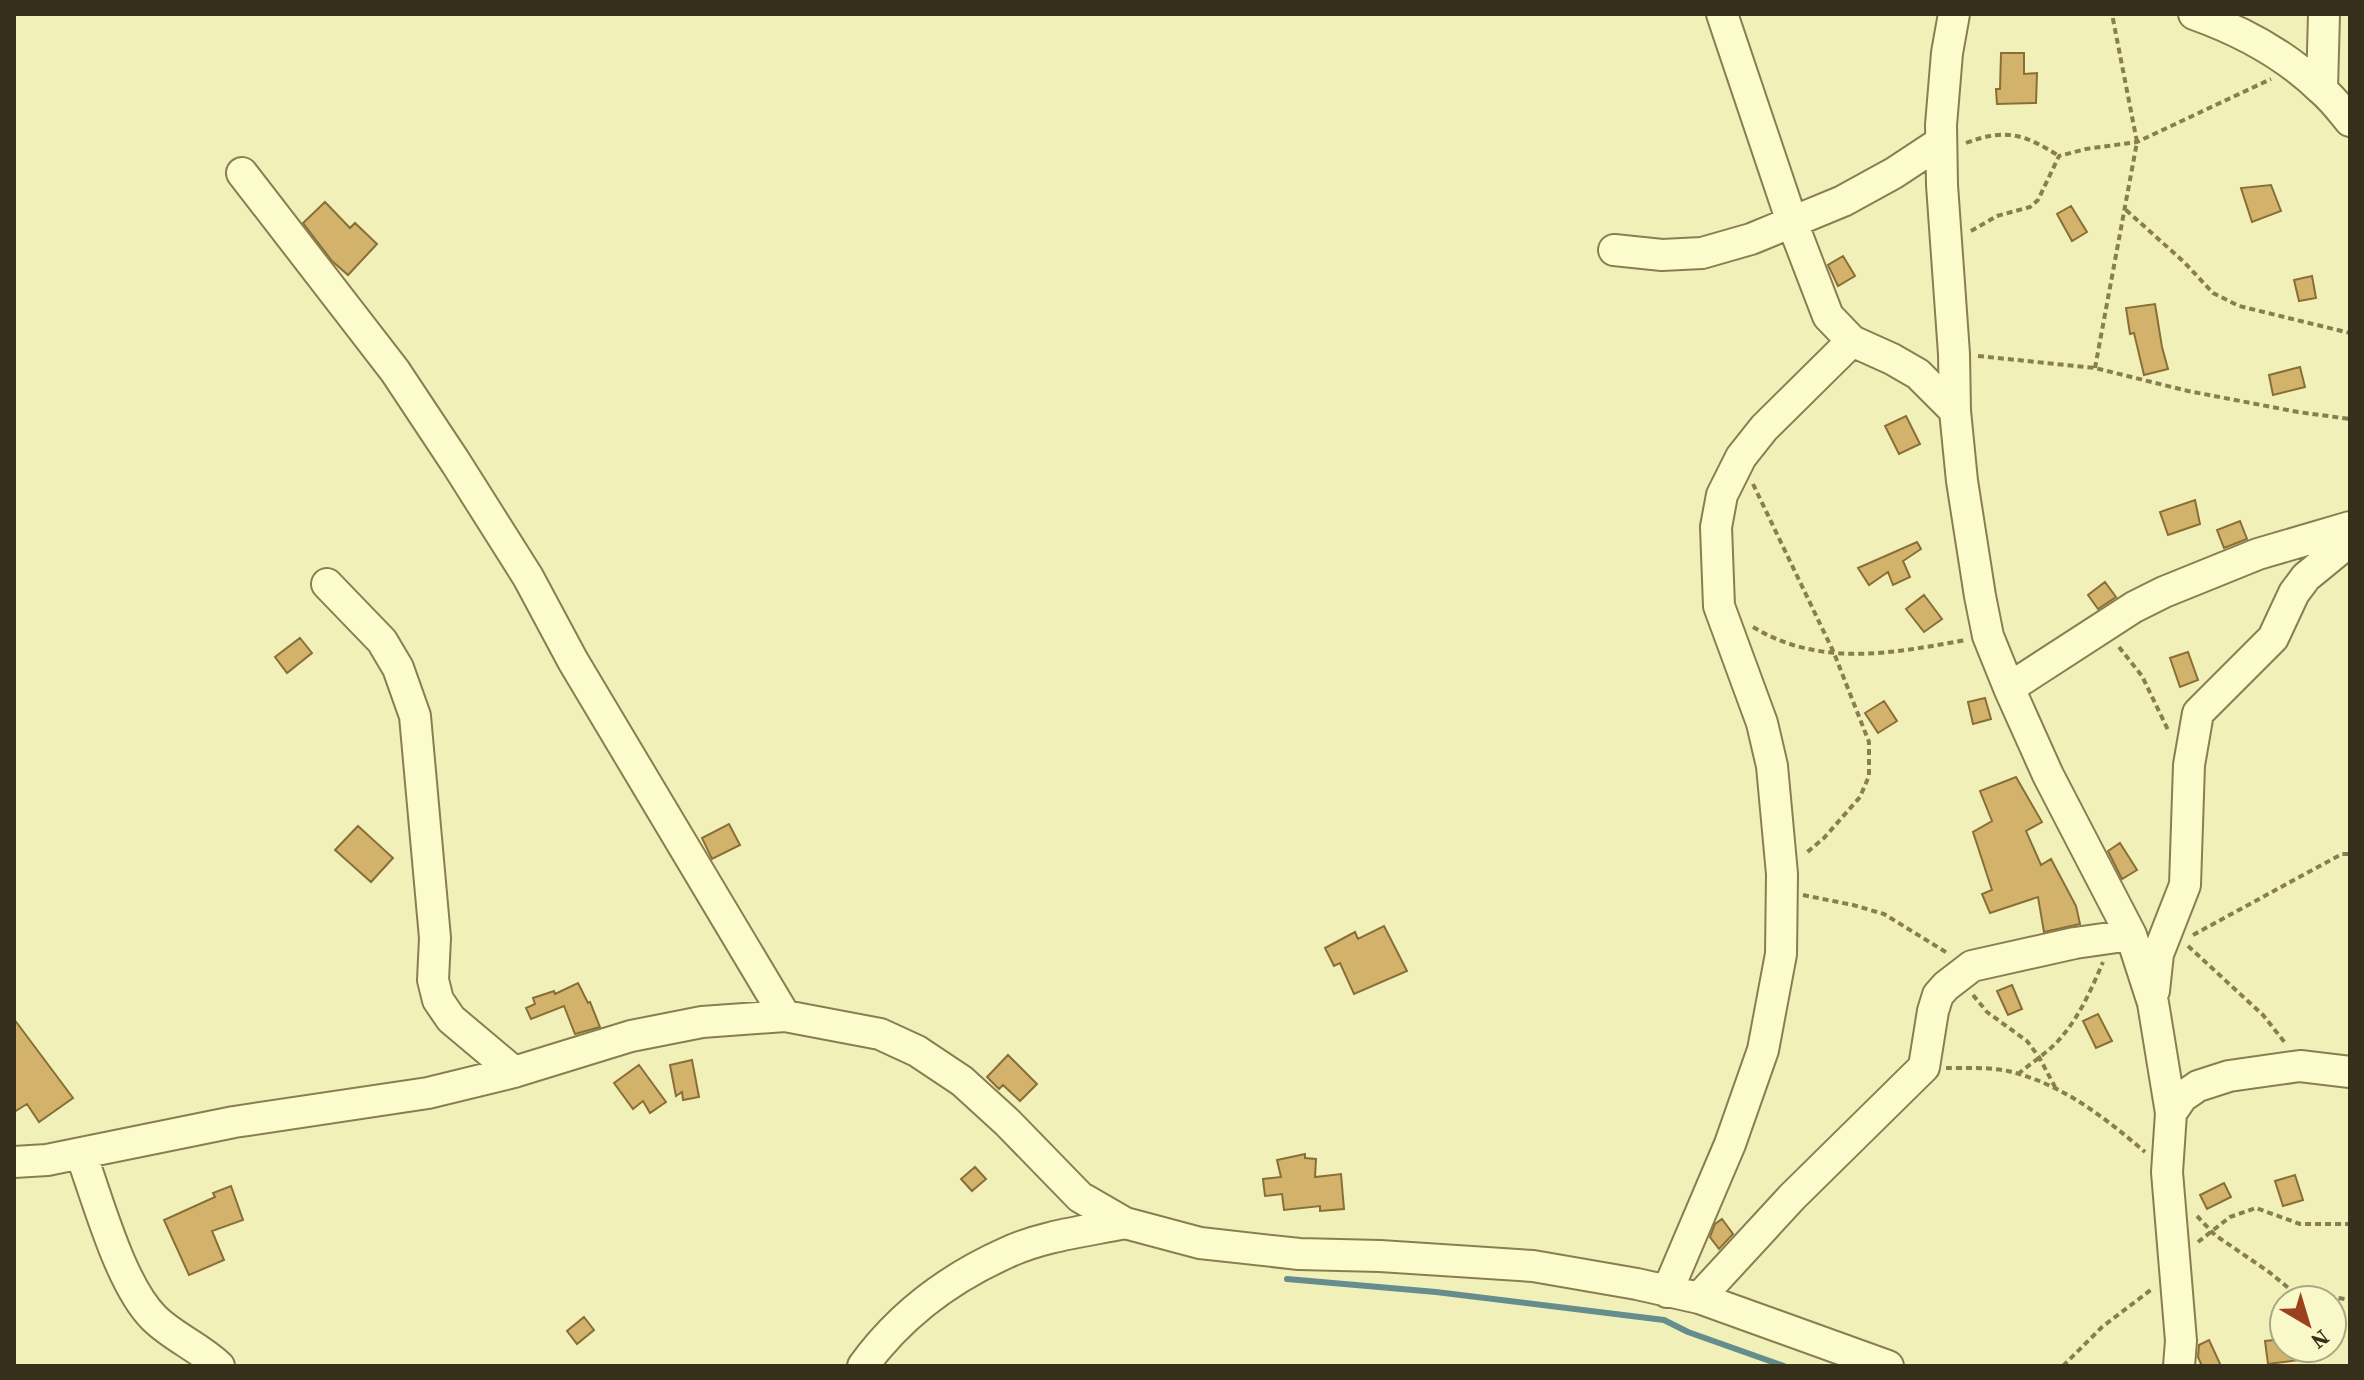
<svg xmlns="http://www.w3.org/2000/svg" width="2364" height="1380" font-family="'Source Serif 4',serif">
	<rect width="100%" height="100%" fill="#f1f0b9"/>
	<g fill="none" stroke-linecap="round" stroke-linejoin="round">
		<path stroke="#668d8e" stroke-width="6" d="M1287,1279L1436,1292L1664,1320L1688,1332L1784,1366"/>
	</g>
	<path fill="#d3b36b" stroke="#896f37" stroke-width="2" d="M2001,53H2024V74L2037,73L2036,103L1997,104L1996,89H2000Z
		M2271,185L2281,211L2252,222L2241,188Z
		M325,202L350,228L355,223L377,244L348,275L332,261L303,223Z
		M2071,206L2087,232L2072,241L2057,214Z
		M1843,256L1855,276L1838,286L1828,265Z
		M2312,276L2316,298L2299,301L2294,280Z
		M2155,304L2162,347L2168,369L2144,375L2134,333L2130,334L2126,308Z
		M2300,367L2305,387L2273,395L2269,375Z
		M1906,416L1920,444L1899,454L1885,426Z
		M2195,500L2200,524L2168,535L2160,512Z
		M2240,521L2247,539L2224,548L2217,530Z
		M1917,542L1921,549L1903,561L1910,577L1893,585L1888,572L1869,585L1858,568Z
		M2105,582L2116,597L2098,609L2088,595Z
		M1924,595L1942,619L1924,632L1906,609Z
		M300,638L312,653L287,673L275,657Z
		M2188,652L2198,680L2180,687L2170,658Z
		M1985,698L1991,719L1973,724L1968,702Z
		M1884,701L1897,721L1878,733L1865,713Z
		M2016,777L2042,822L2026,831L2041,865L2051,859L2076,906L2080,924L2044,932L2038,897L1990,913L1982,894L1992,890L1973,832L1992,821L1980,791Z
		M729,824L740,845L712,859L702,838Z
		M358,826L393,858L371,882L335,850Z
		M2120,843L2137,870L2122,879L2108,851Z
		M1384,926L1407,971L1354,994L1340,963L1334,966L1325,948L1355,932L1358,939Z
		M578,983L588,1003L590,1002L600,1027L575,1034L564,1006L531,1019L526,1008L535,1004L533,998L554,991L555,994Z
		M2012,985L2022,1009L2008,1015L1997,991Z
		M2098,1014L2112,1041L2096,1048L2083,1021Z
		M14,1019L73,1098L39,1122L27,1104L14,1112Z
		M1008,1055L1037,1084L1020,1101L1003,1085L999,1089L987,1077Z
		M692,1060L699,1097L683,1100L682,1092L676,1096L670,1065Z
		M639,1065L666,1102L650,1113L643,1101L633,1109L614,1083Z
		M1305,1154V1158L1316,1159L1315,1177L1341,1174L1344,1209L1320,1211V1206L1284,1210L1282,1194L1265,1196L1263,1179L1281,1177L1277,1160Z
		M975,1167L986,1179L972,1191L961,1179Z
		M2295,1175L2303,1200L2283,1206L2275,1181Z
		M2224,1183L2231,1197L2207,1209L2200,1195Z
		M231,1186L243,1220L212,1231L224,1260L189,1275L164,1220L215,1197L213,1193Z
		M1722,1219L1733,1234L1719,1249L1710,1237L1715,1224Z
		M584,1317L594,1330L577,1344L567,1331Z
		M2284,1339V1348H2315L2316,1358L2268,1364L2265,1341Z
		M2209,1340L2221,1366H2202L2198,1357L2199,1345Z"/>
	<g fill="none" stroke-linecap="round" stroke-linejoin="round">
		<g stroke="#887e52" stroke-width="34">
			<path id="minor" d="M1722,14L1792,222L1828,316L1852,341L1892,359L1918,374L1955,411
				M1954,14L1947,53L1941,125L1942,185L1954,354L1955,411L1962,481L1980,596L1988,636L2009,688L2048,775L2131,935L2153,1003L2171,1113
				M2194,14C2239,30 2286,55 2321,89C2332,98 2341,110 2350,121
				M2322,89L2324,14
				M242,173L395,371L456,463L528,577L573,661L785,1016
				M1614,250L1662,255L1702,253L1751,239L1843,201L1894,173L1941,142
				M327,584L382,641L398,668L415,716L435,938L433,980L438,1000L451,1019L514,1072
				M2009,688L2134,607L2164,592L2258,554L2350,527
				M2154,991L2158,954L2185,885L2189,765L2198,713L2273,638L2294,593L2306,577L2350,541
				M81,1154C98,1200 120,1284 154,1318C173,1337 199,1347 219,1366
				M14,1162L47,1160L234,1122L428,1093L514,1072L631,1036L702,1022L785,1016L880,1034L917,1051L962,1081L1008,1123L1080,1197L1125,1223L1200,1243L1299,1254L1380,1256L1533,1266L1637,1284L1699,1298L1888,1366
				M1667,1292L1730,1144L1763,1050L1781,954L1782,874L1772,766L1762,723L1719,606L1716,527L1722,495L1741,457L1764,428L1852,341
				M1699,1298L1792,1197L1924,1067L1933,1011L1938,995L1946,986L1972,966L2075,943L2131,935
				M863,1366C900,1315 948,1279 1006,1253C1042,1236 1086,1231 1125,1223
				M2179,1366L2181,1341L2167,1172L2171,1113L2182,1097L2198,1086L2229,1076L2300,1066L2350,1072"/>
		</g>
		<path stroke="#887e52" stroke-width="4" stroke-dasharray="6 4" stroke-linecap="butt" d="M1966,143C2006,128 2024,134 2059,156
			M2126,210L2184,262L2213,293L2239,306L2350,333
			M1971,231L1997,216L2030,207L2038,200L2059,156L2086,149L2137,142L2271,79
			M1978,356L2095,368L2188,391L2298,412L2350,419
			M2095,368L2137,142L2112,14
			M1753,484L1834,653L1869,742V776L1860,797L1824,838L1805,854
			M1753,627C1821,668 1893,653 1966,640
			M2119,647L2142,676L2169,732
			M1803,895L1853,905L1884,914L1949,954
			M2193,935L2316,868L2342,854H2350
			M2188,946L2263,1015L2286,1044
			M1973,995L1987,1012L2027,1041L2039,1057L2055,1087
			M1946,1068C1965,1068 1988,1067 2008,1071C2062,1084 2103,1116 2145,1152
			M2018,1074C2031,1063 2047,1053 2058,1041C2079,1018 2091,990 2103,962
			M2197,1216L2215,1235L2269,1272L2302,1299L2309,1300
			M2198,1242L2230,1217L2256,1208L2300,1224H2350
			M2319,1300L2332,1297L2350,1300
			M2063,1366L2102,1327L2152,1289"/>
		<use href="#minor" stroke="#fcfbcc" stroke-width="30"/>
	</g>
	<rect width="2364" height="1380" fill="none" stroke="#362f19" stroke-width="32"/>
	<g transform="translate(2308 1324) rotate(142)"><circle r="38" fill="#f8f8c9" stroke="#aaa883" stroke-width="2"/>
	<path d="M0-6L14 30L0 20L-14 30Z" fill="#9c411e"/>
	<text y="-12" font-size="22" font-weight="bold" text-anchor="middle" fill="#362f19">N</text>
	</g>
</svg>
